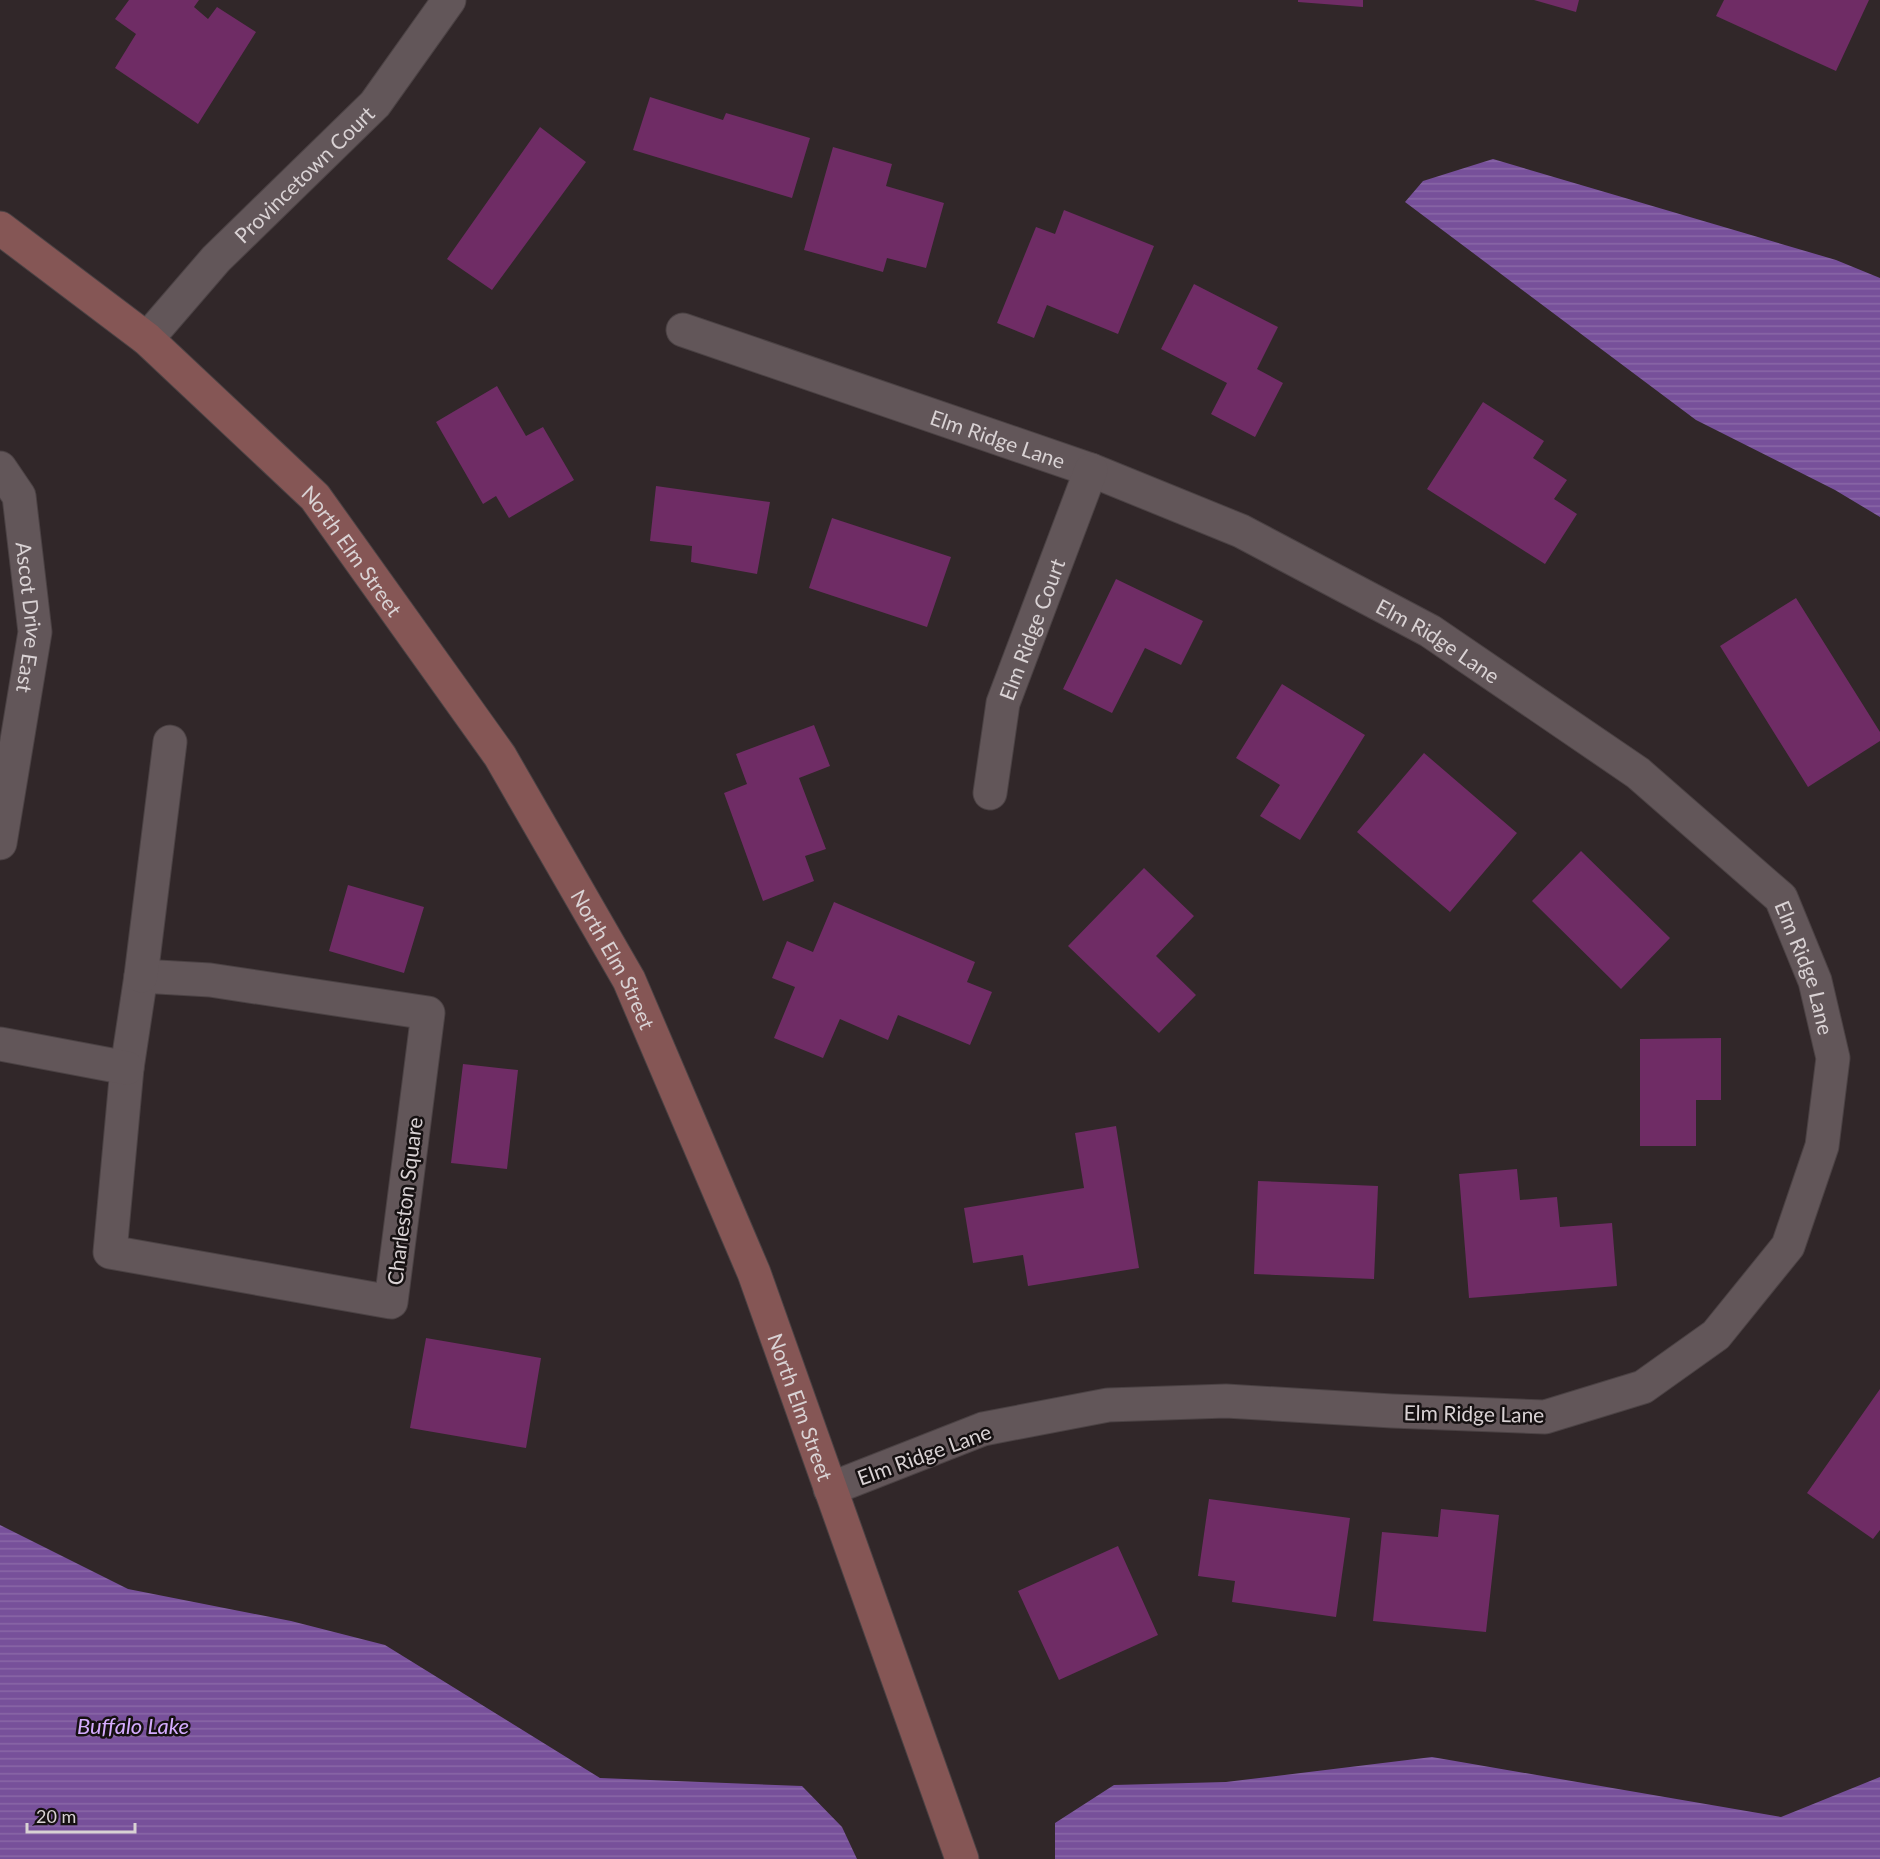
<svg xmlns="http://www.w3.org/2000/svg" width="1880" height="1859" font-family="Lato,sans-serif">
	<defs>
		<pattern id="water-rules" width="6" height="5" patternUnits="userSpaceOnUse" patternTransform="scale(1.5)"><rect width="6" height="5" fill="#77509a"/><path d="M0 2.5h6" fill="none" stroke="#8a68a7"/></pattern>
	</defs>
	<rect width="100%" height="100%" fill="#312729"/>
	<path fill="url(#water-rules)" d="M1493,159L1836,260L1880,278V517L1835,490L1696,420L1405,202L1423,181Z
		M0,1525L128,1589L291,1621L385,1645L600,1778L802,1786L842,1827L857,1859H0Z
		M1432,1757L1781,1817L1880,1777V1859H1055V1823L1114,1785L1226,1782Z"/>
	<path fill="#6f2c65" d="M129,0H199L194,7L208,19L217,7L256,32L198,124L115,68L136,34L115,19Z
		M1298,0H1363V7L1298,2Z
		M1534,0H1579L1576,12Z
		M1724,0H1869L1836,71L1716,16Z
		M650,97L723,120L726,113L810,138L792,198L633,150Z
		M540,127L586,162L492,290L447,259Z
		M833,147L892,164L886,186L944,203L926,268L887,258L883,272L804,250Z
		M1064,210L1154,246L1118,334L1047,305L1034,338L997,323L1036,227L1055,234Z
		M1194,284L1278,327L1257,369L1283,383L1255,437L1211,414L1227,383L1161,349Z
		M497,386L526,436L543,427L574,480L509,518L496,496L483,504L436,422Z
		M1483,402L1544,441L1533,458L1567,480L1554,499L1577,514L1545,564L1427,489Z
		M656,486L770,502L757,574L691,562L692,546L650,541Z
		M832,518L951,557L927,627L809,588Z
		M1116,579L1203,621L1181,665L1145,648L1112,713L1063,689Z
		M1796,598L1880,732V741L1808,787L1720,646Z
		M1282,684L1365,735L1300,840L1260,816L1280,785L1236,758Z
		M814,725L830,766L799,778L826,849L805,856L814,881L763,901L724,793L747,784L736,754Z
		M1424,753L1517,833L1450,912L1357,832Z
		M1581,851L1670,938L1621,989L1532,901Z
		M1144,868L1194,916L1156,956L1196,995L1159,1033L1068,946Z
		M348,885L424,907L404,973L329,951Z
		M834,902L975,962L967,982L992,992L970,1045L898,1015L888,1040L840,1019L823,1058L774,1038L795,987L772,978L787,941L813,952Z
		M1721,1038V1100H1696V1146H1640V1039Z
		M463,1064L518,1070L507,1169L451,1163Z
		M1116,1126L1139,1268L1028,1286L1023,1255L973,1263L964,1208L1084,1188L1075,1133Z
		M1517,1169L1520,1200L1557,1197L1560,1227L1612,1223L1617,1286L1469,1298L1459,1174Z
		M1258,1181L1378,1186L1374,1279L1254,1274Z
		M426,1338L541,1358L526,1448L410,1428Z
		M1880,1389V1530L1873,1539L1807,1493Z
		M1209,1499L1350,1518L1336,1617L1232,1602L1235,1581L1198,1576Z
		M1441,1509L1499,1515L1486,1632L1373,1621L1382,1532L1438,1537Z
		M1118,1546L1158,1635L1059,1680L1018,1591Z"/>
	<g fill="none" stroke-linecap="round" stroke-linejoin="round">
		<g stroke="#4b4244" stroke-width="35">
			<g id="street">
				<path id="s1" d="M683,330L1091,470L1241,531L1430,631L1638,773L1781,898L1815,981L1833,1058L1822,1146L1788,1246L1716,1335L1643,1387L1545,1417L1392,1411L1226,1401L1108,1405L983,1429L830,1489"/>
				<path id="s2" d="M147,339L216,259L375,104L449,0"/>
				<path id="s3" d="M0,468L19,496L35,632L0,843"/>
				<path id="s4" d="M990,793L1003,703L1091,470"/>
				<path d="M141,976L210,980L428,1013L391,1302L110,1252L127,1068Z"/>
				<path d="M141,976L170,742"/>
				<path d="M0,1044L127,1068"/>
			</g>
		</g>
		<g stroke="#4b4244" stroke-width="35">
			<g id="secondary">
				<path id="s5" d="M0,228L147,339L315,497L500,756L629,980L754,1273L962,1859"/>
			</g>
		</g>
		<use href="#street" stroke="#625659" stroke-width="33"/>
		<use href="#secondary" stroke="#855655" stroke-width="33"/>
	</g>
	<g text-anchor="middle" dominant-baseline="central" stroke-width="5" stroke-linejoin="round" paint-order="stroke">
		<g font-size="21" fill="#d9d2d4" stroke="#161112">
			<text stroke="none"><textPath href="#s2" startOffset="228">Provincetown Court</textPath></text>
			<text stroke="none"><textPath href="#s1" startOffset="333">Elm Ridge Lane</textPath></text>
			<text stroke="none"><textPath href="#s5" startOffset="480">North Elm Street</textPath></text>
			<text stroke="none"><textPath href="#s3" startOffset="156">Ascot Drive East</textPath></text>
			<text stroke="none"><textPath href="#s4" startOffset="170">Elm Ridge Court</textPath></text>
			<text stroke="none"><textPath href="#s1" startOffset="819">Elm Ridge Lane</textPath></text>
			<text stroke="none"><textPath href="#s5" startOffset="966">North Elm Street</textPath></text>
			<text stroke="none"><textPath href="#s1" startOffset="1323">Elm Ridge Lane</textPath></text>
			<text transform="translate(404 1201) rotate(-83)">Charleston Square</text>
			<text stroke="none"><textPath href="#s5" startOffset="1452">North Elm Street</textPath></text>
			<text transform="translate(1474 1413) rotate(1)">Elm Ridge Lane</text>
			<text transform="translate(924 1454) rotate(-20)">Elm Ridge Lane</text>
		</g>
		<g font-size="22" font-style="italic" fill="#d5acfe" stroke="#161112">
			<text x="133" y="1725">Buffalo Lake</text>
		</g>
	</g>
	<path d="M27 1823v9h108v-9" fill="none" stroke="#d9d2d4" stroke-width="3"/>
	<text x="36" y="1823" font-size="18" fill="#d9d2d4" stroke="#161112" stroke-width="4.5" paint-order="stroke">20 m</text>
</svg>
